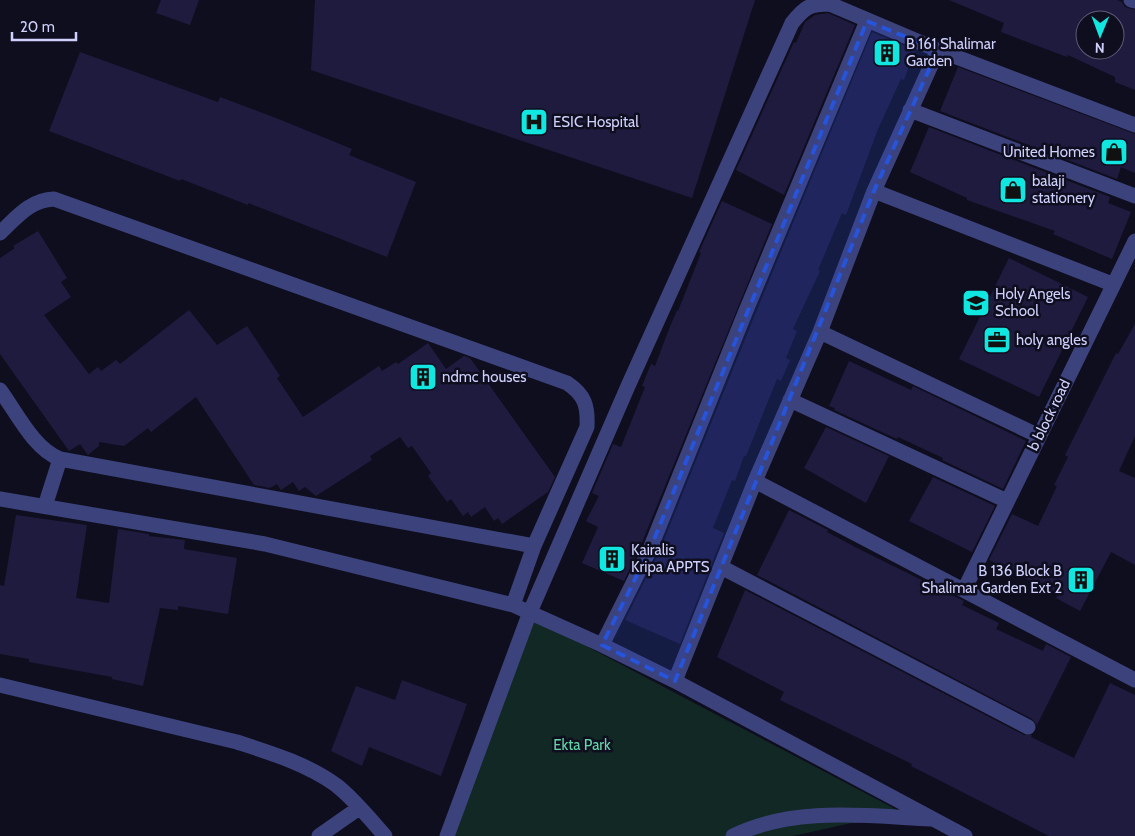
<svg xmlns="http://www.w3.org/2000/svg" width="1135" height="836" font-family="Cabin,sans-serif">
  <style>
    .green { fill: #112824 }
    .building { fill: #1e1b3e; fill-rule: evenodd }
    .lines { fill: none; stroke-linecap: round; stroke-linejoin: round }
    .minor { stroke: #3c427b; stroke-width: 15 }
    .marked { fill: #2654da; fill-opacity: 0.2; stroke: #2654da; stroke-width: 4; stroke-dasharray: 10 6; stroke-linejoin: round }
    .labels { text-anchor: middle; stroke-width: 5; stroke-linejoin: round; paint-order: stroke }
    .poi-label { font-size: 15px; fill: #cfd0fc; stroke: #0f0e1f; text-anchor: start }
    .street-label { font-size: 15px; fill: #cfd0fc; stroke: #0f0e1f }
    .park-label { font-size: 15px; fill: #61d6a9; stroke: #0f0e1f }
  </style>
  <rect width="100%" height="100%" fill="#0f0e1f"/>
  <path class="green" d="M 533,618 L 901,812 L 793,836 L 454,836 Z"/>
  <path class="building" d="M 161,0 L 199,0 L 190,25 L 156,13 Z
    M 315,0 L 755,0 L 692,198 L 311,70 Z
    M 949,0 L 1117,0 L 1122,2 L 1125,7 L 1135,10 L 1135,90 L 1115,82 L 1115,77 L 1068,55 L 1067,57 L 1001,32 L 1004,23 ZM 1085,20 L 1115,20 L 1115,50 L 1085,50 Z
    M 828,13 L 855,25 L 784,195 L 736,170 L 794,42 L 796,43 L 805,22 L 815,15 Z
    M 872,32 L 915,50 L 904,80 L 901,79 L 878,129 L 846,215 L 842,213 L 818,270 L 820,271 L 793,329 L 797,331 L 786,358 L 790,360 L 781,381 L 777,379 L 746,456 L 744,456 L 735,481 L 732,480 L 713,528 L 724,533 L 680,644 L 625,620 L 659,552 L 754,317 Z
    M 80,52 L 218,102 L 220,97 L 281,120 L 352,149 L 349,155 L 416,182 L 387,257 L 248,203 L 248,205 L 181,179 L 180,181 L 49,131 Z
    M 958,67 L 1135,134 L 1135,173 L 1121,167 L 1117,179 L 940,111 Z
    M 929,127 L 1110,197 L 1108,203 L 1131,212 L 1112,259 L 1053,234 L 1055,231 L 967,200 L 967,198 L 910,172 Z
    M 722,201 L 772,224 L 641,545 L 624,581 L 582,563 L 598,527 L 586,521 L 599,496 L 592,493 L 613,444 L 621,447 L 645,387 L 642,386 L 651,364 L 655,366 L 667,334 L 677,310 L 678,311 L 701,253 L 699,252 Z
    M 38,231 L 67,278 L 61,282 L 71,297 L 44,315 L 89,374 L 98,367 L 101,371 L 116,360 L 120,364 L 189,310 L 217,345 L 247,326 L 280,376 L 277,378 L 303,417 L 379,366 L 382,371 L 396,362 L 398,364 L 428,343 L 446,369 L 464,356 L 470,358 L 555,477 L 548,492 L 502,524 L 498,518 L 494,521 L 485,507 L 471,517 L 468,512 L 463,516 L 451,499 L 447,502 L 428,476 L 431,473 L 412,446 L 408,448 L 400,437 L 370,456 L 372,460 L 316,496 L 305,487 L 299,491 L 293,482 L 281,490 L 277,484 L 270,488 L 254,485 L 196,397 L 151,432 L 148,428 L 124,446 L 99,442 L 99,446 L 88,455 L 80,444 L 69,451 L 0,354 L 0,258 L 15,248 L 13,246 Z
    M 1009,258 L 1088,297 L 1039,397 L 959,359 Z
    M 1135,324 L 1135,436 L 1119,471 L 1135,478 L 1135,565 L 1111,552 L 1080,611 L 1056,598 L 1058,595 L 989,560 L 1012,514 L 1038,526 L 1057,486 L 1054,485 L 1068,457 L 1065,455 L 1116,353 L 1118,354 Z
    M 849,361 L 911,390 L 913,386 L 1026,441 L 1003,489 L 942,460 L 943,458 L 898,437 L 897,439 L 834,410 L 835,408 L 829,406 Z
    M 826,427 L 889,456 L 866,503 L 804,468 Z
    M 933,477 L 995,506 L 972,552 L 909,521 Z
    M 789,510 L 828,530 L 827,532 L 859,549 L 964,601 L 962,605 L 999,623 L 996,629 L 1043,651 L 1046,644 L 1071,657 L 1037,725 L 1032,719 L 757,575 Z
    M 16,515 L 87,525 L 76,598 L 109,603 L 118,529 L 149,534 L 149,536 L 185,540 L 184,549 L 237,558 L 228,614 L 178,606 L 178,610 L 160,608 L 143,686 L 112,679 L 112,677 L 29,662 L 29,659 L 0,654 L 0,585 L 4,586 Z
    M 745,590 L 1024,735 L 1032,735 L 1031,737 L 1074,758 L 1110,683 L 1135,695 L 1135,836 L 1049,836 L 911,766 L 912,764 L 780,700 L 784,692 L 717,657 Z
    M 402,680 L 467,704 L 441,776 L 369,747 L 362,766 L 331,751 L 356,686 L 395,700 Z"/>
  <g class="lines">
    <path class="minor" d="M 1131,0 L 1135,1
      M 910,110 L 1135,196
      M 874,191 L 1112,284
      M 0,233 C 17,217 30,200 54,199 L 567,383 C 585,395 588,406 587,427 L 534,546 L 513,605
      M 820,332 L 1039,436
      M 0,390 C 17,413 33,448 60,459 L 534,546
      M 790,400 L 1007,501
      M 755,481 L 1135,680
      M 0,499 L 265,544 L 513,605 L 602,645 L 675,681 L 965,836
      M 45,506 L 60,459
      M 721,567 L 1028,727
      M 964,590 L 1135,241
      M 602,645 L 650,549 L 745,313 L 867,21
      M 675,681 L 755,481 L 820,332 L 874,191 L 938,50
      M 0,685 L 237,742 C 271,753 307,764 336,785 C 354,799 370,819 385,836
      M 319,836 L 359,808
      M 447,836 L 530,612 L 628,386 L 792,23 C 805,7 809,4 830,4 L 938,50 L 1135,125
      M 733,836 C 793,806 867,816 931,819"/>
  </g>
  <path class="marked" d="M 867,21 L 938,50 L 874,191 L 675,681 L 602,645 L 650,549 Z"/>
  <defs>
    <symbol id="building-square" viewBox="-11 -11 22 22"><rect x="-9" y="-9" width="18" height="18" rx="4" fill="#10e7e0" stroke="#0f0e1f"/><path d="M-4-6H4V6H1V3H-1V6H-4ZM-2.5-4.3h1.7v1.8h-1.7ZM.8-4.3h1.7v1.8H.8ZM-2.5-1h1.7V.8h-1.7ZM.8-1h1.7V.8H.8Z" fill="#111"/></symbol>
    <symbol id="hospital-square" viewBox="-11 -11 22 22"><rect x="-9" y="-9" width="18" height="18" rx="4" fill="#10e7e0" stroke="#0f0e1f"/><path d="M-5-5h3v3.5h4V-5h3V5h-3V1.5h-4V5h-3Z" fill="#111"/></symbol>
    <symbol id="shop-square" viewBox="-11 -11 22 22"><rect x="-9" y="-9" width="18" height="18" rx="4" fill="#10e7e0" stroke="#0f0e1f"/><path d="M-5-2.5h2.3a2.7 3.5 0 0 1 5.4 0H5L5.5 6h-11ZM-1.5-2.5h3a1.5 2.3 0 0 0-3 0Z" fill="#111"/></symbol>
    <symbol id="school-square" viewBox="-11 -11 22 22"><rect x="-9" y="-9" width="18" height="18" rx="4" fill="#10e7e0" stroke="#0f0e1f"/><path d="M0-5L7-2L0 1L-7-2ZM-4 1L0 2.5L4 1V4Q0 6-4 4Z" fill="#111"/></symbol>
    <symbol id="office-square" viewBox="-11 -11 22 22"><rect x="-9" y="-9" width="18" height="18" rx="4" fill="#10e7e0" stroke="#0f0e1f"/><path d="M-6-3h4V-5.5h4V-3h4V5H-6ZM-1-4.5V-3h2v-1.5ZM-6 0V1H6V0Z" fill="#111"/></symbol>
  </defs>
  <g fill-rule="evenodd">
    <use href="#building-square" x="871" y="37" width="32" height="32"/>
    <use href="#hospital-square" x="518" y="106" width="32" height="32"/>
    <use href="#shop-square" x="1098" y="136" width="32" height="32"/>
    <use href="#shop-square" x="997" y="174" width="32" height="32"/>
    <use href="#school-square" x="960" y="287" width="32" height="32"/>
    <use href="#office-square" x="981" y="324" width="32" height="32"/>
    <use href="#building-square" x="407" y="361" width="32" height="32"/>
    <use href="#building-square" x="596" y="543" width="32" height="32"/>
    <use href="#building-square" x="1065" y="564" width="32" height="32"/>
  </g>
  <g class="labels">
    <g class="poi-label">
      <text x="906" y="49">B 161 Shalimar<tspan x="906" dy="17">Garden</tspan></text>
      <text x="553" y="127">ESIC Hospital</text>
      <text x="1095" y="157" text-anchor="end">United Homes</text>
      <text x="1032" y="186">balaji<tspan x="1032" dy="17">stationery</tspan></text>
      <text x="995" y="299">Holy Angels<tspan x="995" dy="17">School</tspan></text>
      <text x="1016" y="345">holy angles</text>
      <text x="442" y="382">ndmc houses</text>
      <text x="631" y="555">Kairalis<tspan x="631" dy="17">Kripa APPTS</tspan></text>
      <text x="1062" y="576" text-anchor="end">B 136 Block B<tspan x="1062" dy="17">Shalimar Garden Ext 2</tspan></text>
    </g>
    <g class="street-label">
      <text transform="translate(1049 415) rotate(-64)" y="5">b block road</text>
    </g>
    <g class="park-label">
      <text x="582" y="750">Ekta Park</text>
    </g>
  </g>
  <g transform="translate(1100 35) rotate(181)"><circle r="24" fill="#0f0e1f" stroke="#5c5c77"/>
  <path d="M0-4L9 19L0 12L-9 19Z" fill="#10e7e0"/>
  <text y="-8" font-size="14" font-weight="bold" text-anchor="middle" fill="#cfd0fc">N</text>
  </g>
  <path d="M12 32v8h64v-8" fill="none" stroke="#cfd0fc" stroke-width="2.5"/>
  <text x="20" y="32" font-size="15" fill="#cfd0fc" stroke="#0f0e1f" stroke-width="4" paint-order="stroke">20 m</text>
</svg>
